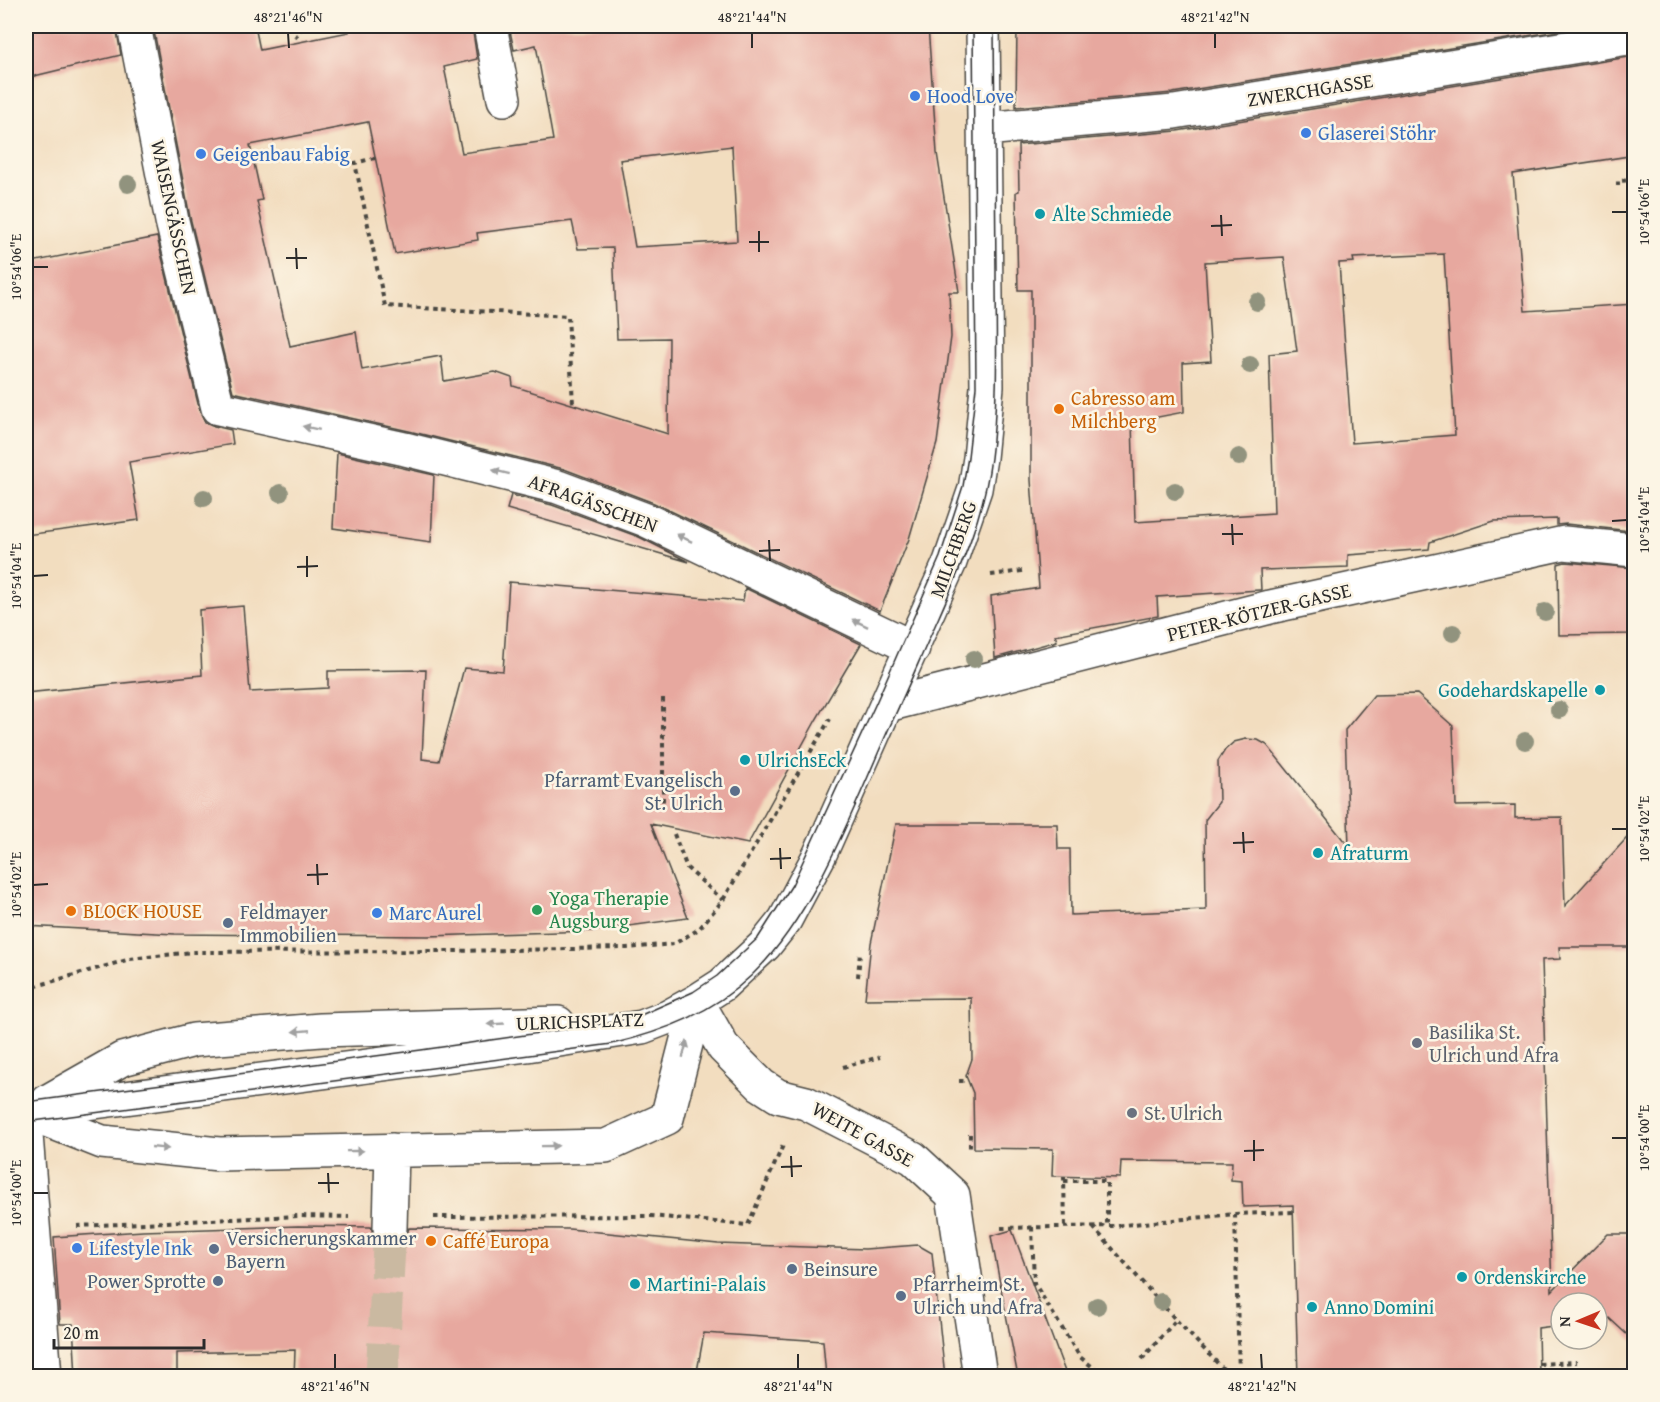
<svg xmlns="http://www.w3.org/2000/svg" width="1660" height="1402" font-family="'Gentium Book Plus',serif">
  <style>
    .building { fill: #e7a89f; fill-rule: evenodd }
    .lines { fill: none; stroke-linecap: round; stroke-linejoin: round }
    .minor-tunnel { stroke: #cab9a1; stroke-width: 33; stroke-dasharray: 33 16; stroke-linecap: butt }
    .minor-casing { stroke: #494641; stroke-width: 36 }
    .path { stroke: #494641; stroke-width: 4; stroke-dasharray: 4.5 4.5; stroke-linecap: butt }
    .minor { stroke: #fff; stroke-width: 33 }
    .tram { stroke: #2b2b2b; stroke-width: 1.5 }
    .tree { fill: #91937e }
    .oneway { fill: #a0a0a0 }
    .ticks { fill: none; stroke: #2b2b2b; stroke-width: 2 }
    .shop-dot { fill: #3f7fe0; stroke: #fcf5e5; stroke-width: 2 }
    .culture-dot { fill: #0f9aa8; stroke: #fcf5e5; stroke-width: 2 }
    .food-dot { fill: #e8710a; stroke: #fcf5e5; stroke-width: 2 }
    .service-dot { fill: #5c6f8a; stroke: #fcf5e5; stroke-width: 2 }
    .leisure-dot { fill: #2e9e5b; stroke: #fcf5e5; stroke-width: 2 }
    .worship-dot { fill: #6b7280; stroke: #fcf5e5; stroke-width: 2 }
    .labels { text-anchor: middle; stroke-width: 5; stroke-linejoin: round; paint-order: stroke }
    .street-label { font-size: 20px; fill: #2b2b2b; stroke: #fcf5e5 }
    .shop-label { font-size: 20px; fill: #366cbe; stroke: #fcf5e5; text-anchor: start }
    .culture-label { font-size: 20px; fill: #0d838f; stroke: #fcf5e5; text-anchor: start }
    .food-label { font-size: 20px; fill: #c56008; stroke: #fcf5e5; text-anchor: start }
    .service-label { font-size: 20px; fill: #4e5e75; stroke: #fcf5e5; text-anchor: start }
    .leisure-label { font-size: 20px; fill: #27864d; stroke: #fcf5e5; text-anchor: start }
    .worship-label { font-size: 20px; fill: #5b616d; stroke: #fcf5e5; text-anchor: start }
    .neatline { fill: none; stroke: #2b2b2b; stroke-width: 2 }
    .ticks-label { font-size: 15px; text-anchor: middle; fill: #2b2b2b }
  </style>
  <rect width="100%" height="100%" fill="#fcf5e5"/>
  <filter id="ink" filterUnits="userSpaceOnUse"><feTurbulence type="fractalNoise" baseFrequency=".0167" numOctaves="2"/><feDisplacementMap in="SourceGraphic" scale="12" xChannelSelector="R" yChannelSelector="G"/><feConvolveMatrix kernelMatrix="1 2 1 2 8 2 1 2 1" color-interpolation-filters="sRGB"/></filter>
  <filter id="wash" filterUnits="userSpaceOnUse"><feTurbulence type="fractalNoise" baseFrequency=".008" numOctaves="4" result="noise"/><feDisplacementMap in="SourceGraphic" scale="24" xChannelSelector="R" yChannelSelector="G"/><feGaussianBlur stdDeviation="1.35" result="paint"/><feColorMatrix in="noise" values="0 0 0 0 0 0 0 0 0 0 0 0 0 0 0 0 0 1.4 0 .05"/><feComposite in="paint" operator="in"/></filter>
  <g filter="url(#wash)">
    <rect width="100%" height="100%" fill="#f2ddbf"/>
    <g id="blocks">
      <path class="building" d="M 26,26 L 116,26 L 121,55 L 26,78 Z
        M 153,26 L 255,26 L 260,50 L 349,32 L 348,26 L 472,26 L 477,59 L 444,67 L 462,153 L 553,140 L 536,45 L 514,50 L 509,26 L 928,26 L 937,153 L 959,292 L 949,292 L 951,337 L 937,443 L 909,539 L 880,611 L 654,503 L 564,469 L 409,431 L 233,392 L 190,217 ZM 368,122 L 395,254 L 478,240 L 477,233 L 572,221 L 578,249 L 613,248 L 617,339 L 669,338 L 668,434 L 513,386 L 512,378 L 495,372 L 444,381 L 441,356 L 362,370 L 356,332 L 290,346 L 257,201 L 262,200 L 250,145 ZM 732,146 L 737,241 L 635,247 L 620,160 Z
        M 1017,26 L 1588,26 L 1172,93 L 1016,107 Z
        M 1635,56 L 1635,155 L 1513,174 L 1525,311 L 1635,304 L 1635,459 L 1628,459 L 1631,531 L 1566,524 L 1557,525 L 1557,519 L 1494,521 L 1430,542 L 1429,549 L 1348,555 L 1348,567 L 1260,570 L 1261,590 L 1259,590 L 1157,597 L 1158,616 L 1055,635 L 1057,641 L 995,658 L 991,596 L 1039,588 L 1031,480 L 1031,290 L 1018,290 L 1016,192 L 1019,191 L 1018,145 L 1177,131 ZM 1444,254 L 1455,435 L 1352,443 L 1339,263 L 1354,262 L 1353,258 ZM 1284,257 L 1297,351 L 1269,354 L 1274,513 L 1135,522 L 1132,422 L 1184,412 L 1183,363 L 1211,361 L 1205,262 Z
        M 157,237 L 200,412 L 205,422 L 214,426 L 231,430 L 233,444 L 129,462 L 139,520 L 26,535 L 26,263 Z
        M 337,453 L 434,475 L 431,542 L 333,528 Z
        M 511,495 L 552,505 L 639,537 L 689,562 L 507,509 Z
        M 1565,562 L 1635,568 L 1635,634 L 1559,635 L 1558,564 Z
        M 509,582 L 743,601 L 745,588 L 861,644 L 816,720 L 748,844 L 651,824 L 688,918 L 592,931 L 428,936 L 175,934 L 26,926 L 26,693 L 202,675 L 199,610 L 243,606 L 250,692 L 328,688 L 328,671 L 426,670 L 422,759 L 439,761 L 464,668 L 503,671 Z
        M 1417,694 L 1453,726 L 1456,806 L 1515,805 L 1515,818 L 1562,817 L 1565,906 L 1635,829 L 1635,947 L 1559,947 L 1560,959 L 1542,960 L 1552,1291 L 1608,1234 L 1635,1234 L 1635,1342 L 1609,1318 L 1597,1320 L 1597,1303 L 1561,1303 L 1561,1325 L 1538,1328 L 1539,1377 L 1298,1377 L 1293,1205 L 1243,1207 L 1242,1181 L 1231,1180 L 1232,1162 L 1121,1161 L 1120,1178 L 1052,1176 L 1053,1149 L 974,1148 L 973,1093 L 966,1076 L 972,1059 L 971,998 L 865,999 L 871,943 L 896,824 L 1057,824 L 1058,849 L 1070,849 L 1071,915 L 1206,910 L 1205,820 L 1219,802 L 1218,761 L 1225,750 L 1234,742 L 1246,739 L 1258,740 L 1267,745 L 1349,847 L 1345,730 L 1374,695 Z
        M 298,1226 L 371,1227 L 374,1237 L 381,1244 L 389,1247 L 399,1244 L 406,1237 L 409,1228 L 569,1229 L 718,1244 L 865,1249 L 918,1245 L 932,1253 L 945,1377 L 826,1377 L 823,1341 L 704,1333 L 696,1377 L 294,1377 L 295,1350 L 177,1353 L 177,1377 L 76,1377 L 73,1324 L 60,1324 L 54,1237 L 143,1231 Z
        M 1012,1230 L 1067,1377 L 1018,1377 L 991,1236 Z"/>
    </g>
  </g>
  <g filter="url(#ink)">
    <use href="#blocks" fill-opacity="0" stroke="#494641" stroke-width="1.5"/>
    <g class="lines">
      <path class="minor-tunnel" d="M 382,1376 L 390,1228"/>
      <defs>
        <path id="minor" d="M 134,26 L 172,221 L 218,408 L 405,449 L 558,487 L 646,520 L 913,648
          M 490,26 L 504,99
          M 984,129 L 1174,112 L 1634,37
          M 887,705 L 1270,607 L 1564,543 L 1634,550
          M 697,1001 L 723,1047 L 761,1085 L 778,1096 L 806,1103 L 913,1158 L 953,1195 L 980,1376
          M 48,1101 L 122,1059 L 194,1040 L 321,1030 L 558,1023
          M 26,1111 L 527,1045 L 642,1027 L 668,1017 L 697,1001 L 722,985 L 765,945 L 785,920 L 819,856 L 950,562 L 975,489 L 980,458 L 987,387 L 983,26
          M 26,1112 L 102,1142 L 219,1154 L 606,1146 L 667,1118 L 697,1001
          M 26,1135 L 45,1376
          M 390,1228 L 392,1150"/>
      </defs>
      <use href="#minor" class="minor-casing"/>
      <path class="path" d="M 295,38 L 303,26
        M 375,158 L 355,163 L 385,306 L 568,316 L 573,404
        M 1618,186 L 1618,181 L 1634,180
        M 991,575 L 1022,571
        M 663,698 L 663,808
        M 674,834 L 687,868 L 723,900
        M 858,977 L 860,952
        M 26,989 L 130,959 L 192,952 L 452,951 L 627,948 L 674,944 L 699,929 L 723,900 L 830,719
        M 843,1067 L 880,1057
        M 959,1081 L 965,1081
        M 970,1134 L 970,1150
        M 1064,1176 L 1065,1227
        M 1064,1181 L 1107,1181 L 1107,1226
        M 1235,1214 L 1239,1376
        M 434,1217 L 651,1216 L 748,1225 L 784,1143
        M 77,1226 L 298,1216 L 349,1217
        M 1032,1227 L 1034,1283 L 1080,1357 L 1104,1376
        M 1093,1227 L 1176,1320 L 1230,1376
        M 1001,1228 L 1113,1226 L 1235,1214 L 1293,1212
        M 1142,1359 L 1176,1320
        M 1539,1364 L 1577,1362"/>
      <use href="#minor" class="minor"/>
      <path class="tram" d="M 26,1102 L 421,1050 L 608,1023 L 641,1015 L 693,992 L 717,976 L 758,938 L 792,885 L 876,703 L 940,557 L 963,486 L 968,457 L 976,387 L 973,26
        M 26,1122 L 612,1044 C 665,1031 712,1013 752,975 C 816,913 854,806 890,726 C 907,690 922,654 938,619 C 961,567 984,515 991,458 C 999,396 996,334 996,271 C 995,189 994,107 994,26"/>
    </g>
    <g class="tree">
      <circle cx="128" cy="184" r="9"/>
      <circle cx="1257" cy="302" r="9"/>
      <circle cx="1250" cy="365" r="9"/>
      <circle cx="1239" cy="457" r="9"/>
      <circle cx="1175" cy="491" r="9"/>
      <circle cx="280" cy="493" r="9"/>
      <circle cx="204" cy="498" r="9"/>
      <circle cx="1545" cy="612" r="9"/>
      <circle cx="1453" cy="633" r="9"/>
      <circle cx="974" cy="659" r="9"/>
      <circle cx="1559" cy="710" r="9"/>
      <circle cx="1525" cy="741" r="9"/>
      <circle cx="1161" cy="1302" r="9"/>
      <circle cx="1097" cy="1306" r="9"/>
    </g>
    <defs><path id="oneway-solid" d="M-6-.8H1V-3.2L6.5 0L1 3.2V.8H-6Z" transform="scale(1.5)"/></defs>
    <g class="oneway">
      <use href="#oneway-solid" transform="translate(311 428) rotate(-168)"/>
      <use href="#oneway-solid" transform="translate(501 472) rotate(-166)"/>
      <use href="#oneway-solid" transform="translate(684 538) rotate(-154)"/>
      <use href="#oneway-solid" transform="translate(860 623) rotate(-154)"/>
      <use href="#oneway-solid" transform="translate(496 1024) rotate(177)"/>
      <use href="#oneway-solid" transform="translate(301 1031) rotate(175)"/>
      <use href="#oneway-solid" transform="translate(685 1049) rotate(-75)"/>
      <use href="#oneway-solid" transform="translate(550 1146) rotate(-1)"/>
      <use href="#oneway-solid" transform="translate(160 1148) rotate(6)"/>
      <use href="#oneway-solid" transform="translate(355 1151) rotate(-1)"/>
    </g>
  </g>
  <path class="ticks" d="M 288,33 L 289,48M 752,33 L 752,48M 1215,33 L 1215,48M 1612,212 L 1627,212M 1221,215 L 1222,236M 1211,226 L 1232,225M 759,231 L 759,252M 749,242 L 769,242M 296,248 L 297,269M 286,258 L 307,258M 33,267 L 48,267M 1612,521 L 1627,520M 1232,524 L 1233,545M 1222,534 L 1243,534M 769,540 L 770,561M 759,551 L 780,550M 307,556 L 307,577M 297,567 L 318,566M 33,576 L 48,575M 1612,829 L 1627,829M 1243,832 L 1244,853M 1233,843 L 1254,842M 780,848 L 781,869M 770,859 L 791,858M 317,864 L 318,885M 307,875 L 328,874M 33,885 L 48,884M 1612,1138 L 1627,1138M 1254,1140 L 1254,1161M 1244,1151 L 1264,1150M 791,1156 L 792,1177M 781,1167 L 802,1166M 328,1173 L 329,1193M 318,1183 L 339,1183M 33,1193 L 48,1193M 335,1354 L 335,1369M 798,1354 L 798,1369M 1261,1354 L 1262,1369"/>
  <g class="shop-dot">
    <circle cx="915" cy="96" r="6"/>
    <circle cx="1306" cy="133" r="6"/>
    <circle cx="201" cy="154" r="6"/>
    <circle cx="377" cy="913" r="6"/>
    <circle cx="77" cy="1248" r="6"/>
  </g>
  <g class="culture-dot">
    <circle cx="1040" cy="214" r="6"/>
    <circle cx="1600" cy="690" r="6"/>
    <circle cx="745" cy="760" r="6"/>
    <circle cx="1318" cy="853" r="6"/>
    <circle cx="1462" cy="1277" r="6"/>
    <circle cx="635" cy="1284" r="6"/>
    <circle cx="1312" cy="1307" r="6"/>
  </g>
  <g class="food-dot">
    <circle cx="1059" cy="409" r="6"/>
    <circle cx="71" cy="911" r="6"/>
    <circle cx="431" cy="1241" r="6"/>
  </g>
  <g class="service-dot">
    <circle cx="735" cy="791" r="6"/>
    <circle cx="228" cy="923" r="6"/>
    <circle cx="214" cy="1249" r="6"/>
    <circle cx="792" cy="1269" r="6"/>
    <circle cx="218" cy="1281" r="6"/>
    <circle cx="901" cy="1296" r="6"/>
  </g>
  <circle class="leisure-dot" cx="537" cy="910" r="6"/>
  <g class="worship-dot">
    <circle cx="1417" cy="1043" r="6"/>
    <circle cx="1132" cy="1113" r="6"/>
  </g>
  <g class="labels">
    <g class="street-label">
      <text transform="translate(1310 90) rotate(-9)" y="7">ZWERCHGASSE</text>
      <text transform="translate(174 217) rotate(78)" y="7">WAISENGÄSSCHEN</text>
      <text transform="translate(593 503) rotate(20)" y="7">AFRAGÄSSCHEN</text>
      <text transform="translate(953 549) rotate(-70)" y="7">MILCHBERG</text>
      <text transform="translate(1259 612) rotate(-14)" y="7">PETER-KÖTZER-GASSE</text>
      <text transform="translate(580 1021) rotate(-2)" y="7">ULRICHSPLATZ</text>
      <text transform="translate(863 1134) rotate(29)" y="7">WEITE GASSE</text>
    </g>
    <g class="shop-label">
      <text x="927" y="103">Hood Love</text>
      <text x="1318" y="140">Glaserei Stöhr</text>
      <text x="213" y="161">Geigenbau Fabig</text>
      <text x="389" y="920">Marc Aurel</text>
      <text x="89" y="1255">Lifestyle Ink</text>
    </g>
    <g class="culture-label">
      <text x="1052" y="221">Alte Schmiede</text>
      <text x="1588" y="697" text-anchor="end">Godehardskapelle</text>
      <text x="757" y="767">UlrichsEck</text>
      <text x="1330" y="860">Afraturm</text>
      <text x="1474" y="1284">Ordenskirche</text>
      <text x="647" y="1291">Martini-Palais</text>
      <text x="1324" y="1314">Anno Domini</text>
    </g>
    <g class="food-label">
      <text x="1071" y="405">Cabresso am<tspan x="1071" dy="23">Milchberg</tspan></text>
      <text x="83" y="918">BLOCK HOUSE</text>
      <text x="443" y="1248">Caffé Europa</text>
    </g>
    <g class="service-label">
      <text x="723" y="787" text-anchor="end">Pfarramt Evangelisch<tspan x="723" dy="23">St. Ulrich</tspan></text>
      <text x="240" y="919">Feldmayer<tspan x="240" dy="23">Immobilien</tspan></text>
      <text x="226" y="1245">Versicherungskammer<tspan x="226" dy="23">Bayern</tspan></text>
      <text x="804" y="1276">Beinsure</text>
      <text x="206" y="1288" text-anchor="end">Power Sprotte</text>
      <text x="913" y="1291">Pfarrheim St.<tspan x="913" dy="23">Ulrich und Afra</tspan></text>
    </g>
    <g class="leisure-label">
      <text x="549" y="905">Yoga Therapie<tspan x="549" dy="23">Augsburg</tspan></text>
    </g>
    <g class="worship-label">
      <text x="1429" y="1039">Basilika St.<tspan x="1429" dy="23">Ulrich und Afra</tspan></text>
      <text x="1144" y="1120">St. Ulrich</text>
    </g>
  </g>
  <rect width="1660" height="1402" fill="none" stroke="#fcf5e5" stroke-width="66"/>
  <g transform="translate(1579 1321) rotate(268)"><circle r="28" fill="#fcf5e5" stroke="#a8a49b" stroke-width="1.5"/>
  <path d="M0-4.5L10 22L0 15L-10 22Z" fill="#c8321e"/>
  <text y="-9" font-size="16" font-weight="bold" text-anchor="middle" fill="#2b2b2b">N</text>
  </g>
  <path d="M54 1339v9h150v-9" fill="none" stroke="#2b2b2b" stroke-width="3"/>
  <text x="63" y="1339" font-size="18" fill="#2b2b2b" stroke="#fcf5e5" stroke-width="4.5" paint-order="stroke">20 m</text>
  <rect x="33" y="33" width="1594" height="1336" class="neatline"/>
  <g class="ticks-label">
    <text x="288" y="22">48°21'46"N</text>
    <text x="752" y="22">48°21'44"N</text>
    <text x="1215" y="22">48°21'42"N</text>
    <text transform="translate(1644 212) rotate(-90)" y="5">10°54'06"E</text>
    <text transform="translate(16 267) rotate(-90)" y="5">10°54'06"E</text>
    <text transform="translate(1644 520) rotate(-90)" y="5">10°54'04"E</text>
    <text transform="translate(16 576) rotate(-90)" y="5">10°54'04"E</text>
    <text transform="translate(1644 829) rotate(-90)" y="5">10°54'02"E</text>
    <text transform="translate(16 885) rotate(-90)" y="5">10°54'02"E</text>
    <text transform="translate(1644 1138) rotate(-90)" y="5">10°54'00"E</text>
    <text transform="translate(16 1193) rotate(-90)" y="5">10°54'00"E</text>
    <text x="335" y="1391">48°21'46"N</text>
    <text x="798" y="1391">48°21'44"N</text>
    <text x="1262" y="1391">48°21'42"N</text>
  </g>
</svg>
